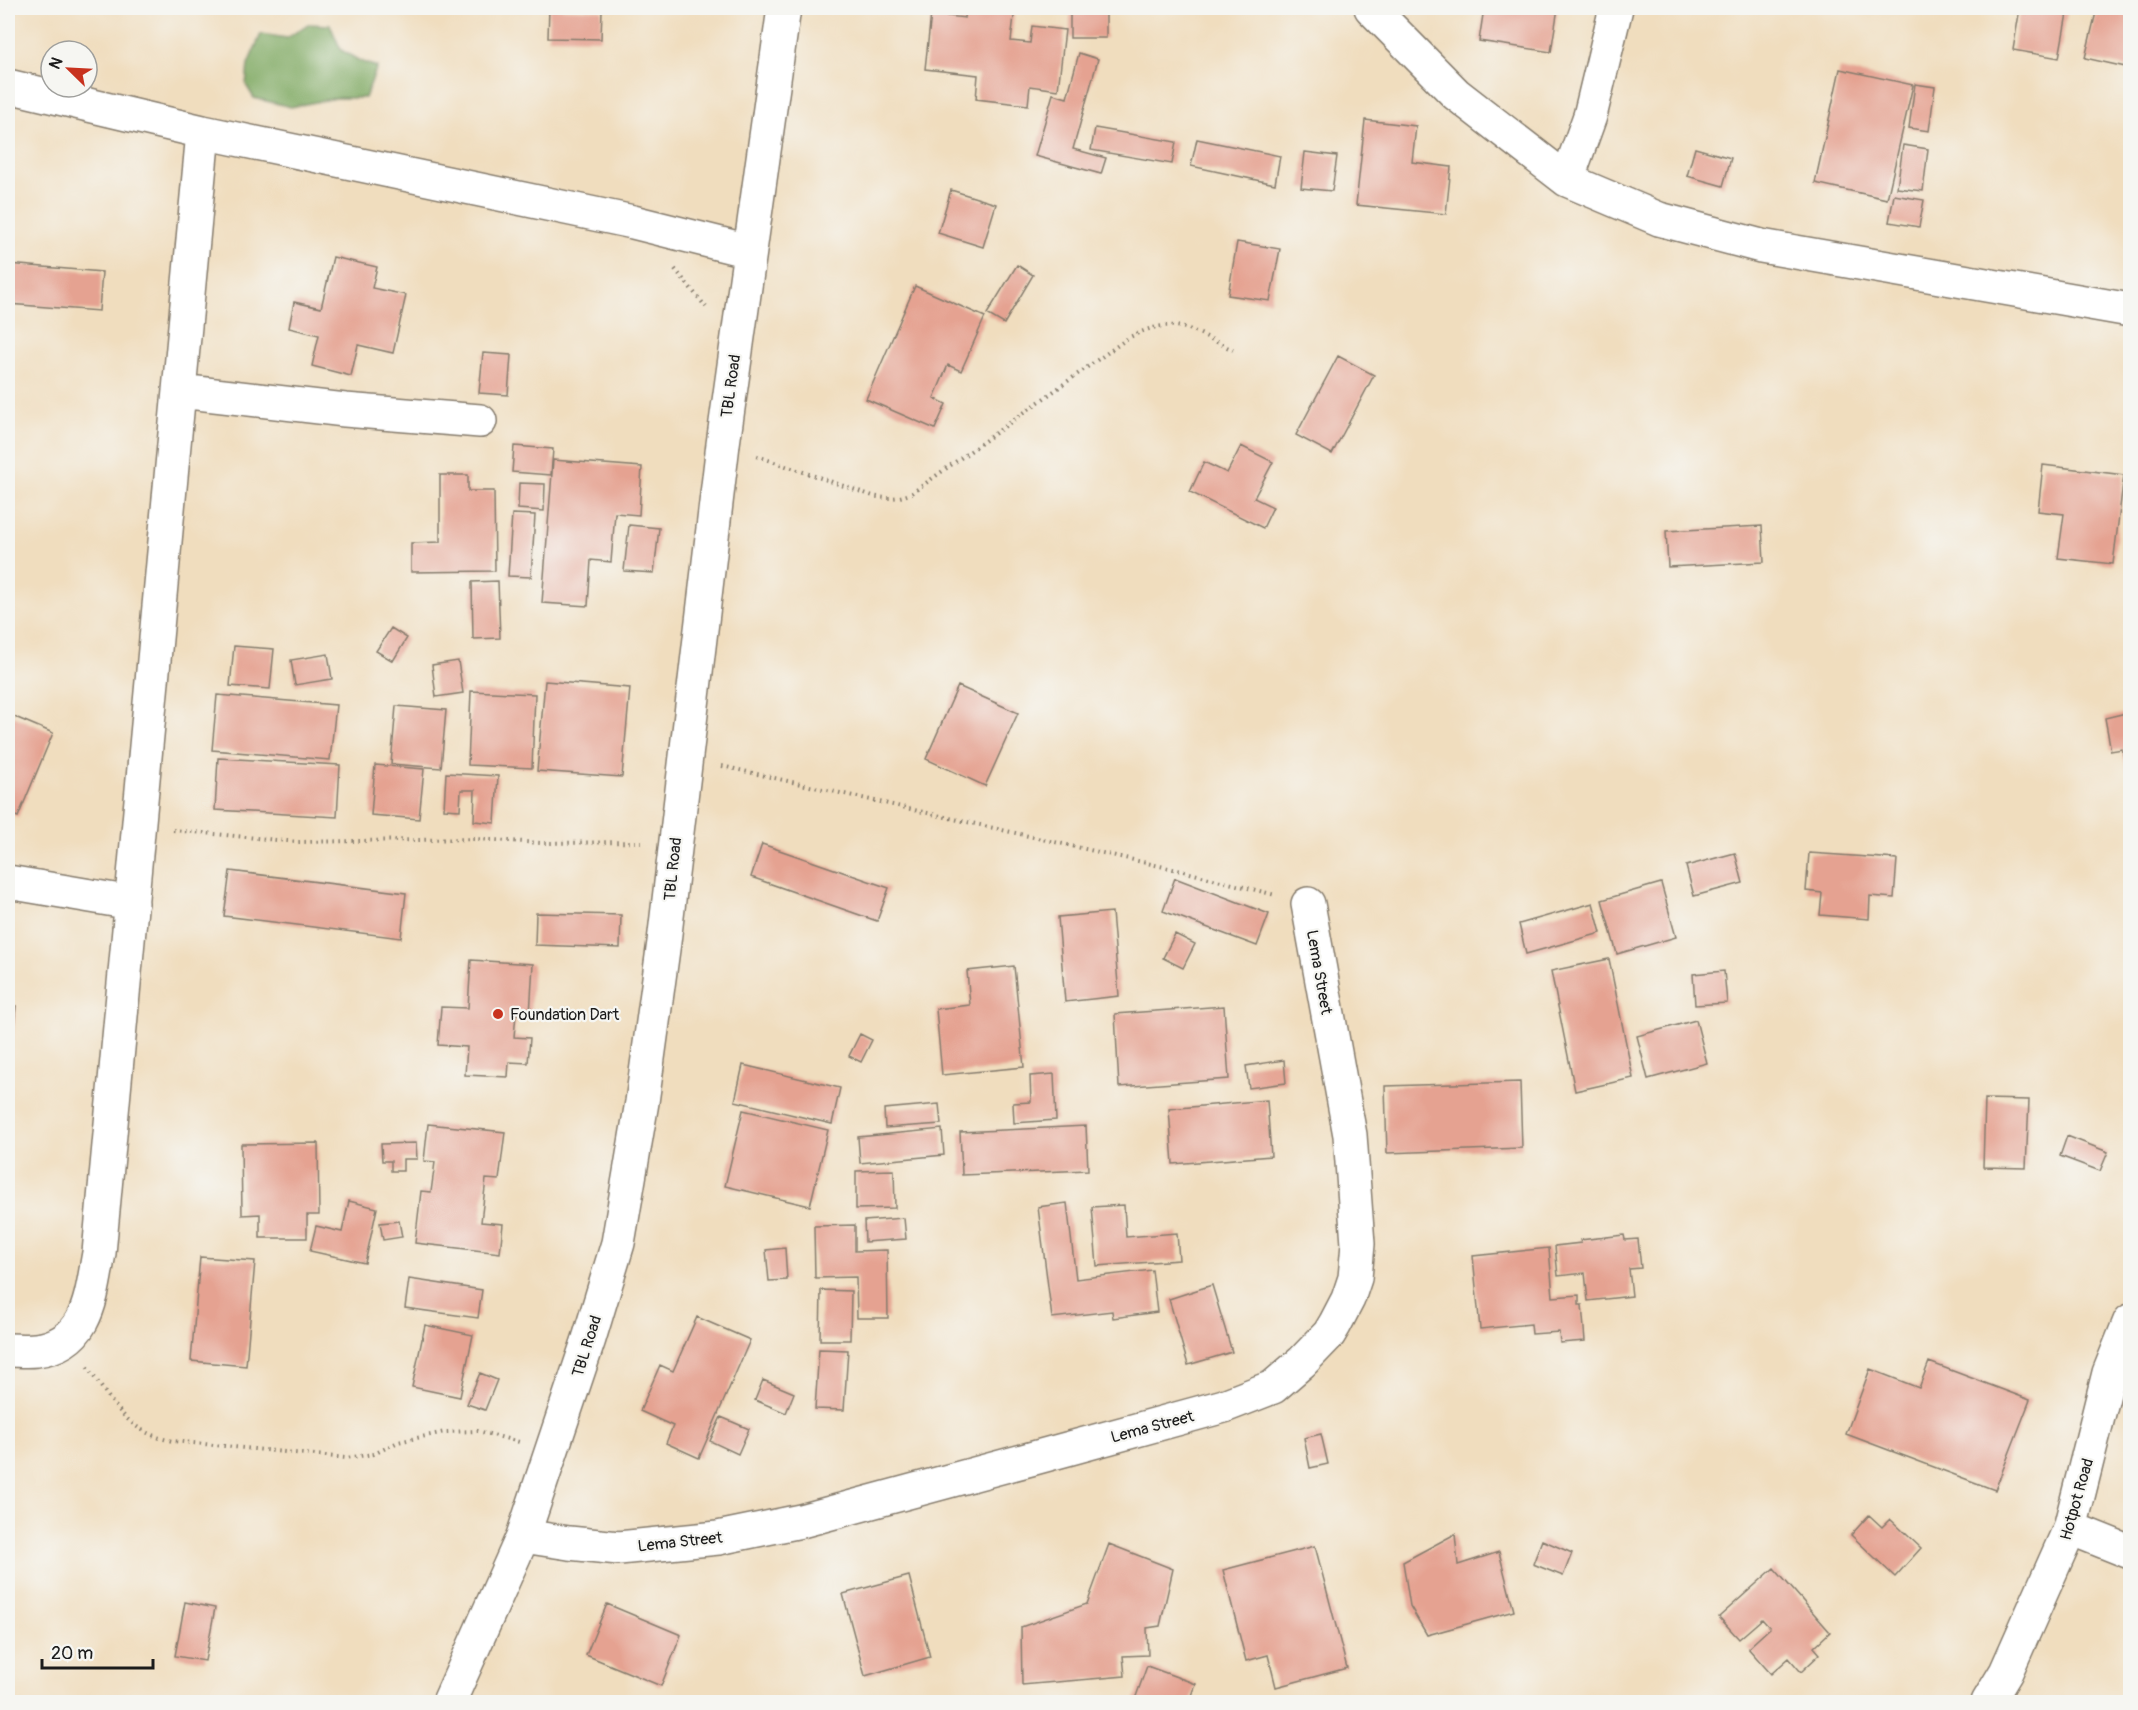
<svg xmlns="http://www.w3.org/2000/svg" width="2138" height="1710" font-family="Pangolin,sans-serif">
  <style>
    .forest { fill: #7ea860; stroke: #4d623e; stroke-width: 1.5 }
    .building { fill: #e5a291 }
    .lines { fill: none; stroke-linecap: round; stroke-linejoin: round }
    .minor-casing { stroke: #867c6d; stroke-width: 36 }
    .path { stroke: #867c6d; stroke-width: 4; stroke-dasharray: 1.5 4.5; stroke-linecap: butt }
    .minor { stroke: #fff; stroke-width: 33 }
    .poi-dot { fill: #c8321e; stroke: #f6f6f2; stroke-width: 2 }
    .labels { text-anchor: middle; stroke-width: 4.5; stroke-linejoin: round; paint-order: stroke }
    .street-label { font-size: 16px; fill: #1c1c1c; stroke: #f6f6f2 }
    .poi-label { font-size: 16px; fill: #1c1c1c; stroke: #f6f6f2; text-anchor: start }
  </style>
  <rect width="100%" height="100%" fill="#f6f6f2"/>
  <filter id="ink" filterUnits="userSpaceOnUse"><feTurbulence type="fractalNoise" baseFrequency=".0167" numOctaves="2"/><feDisplacementMap in="SourceGraphic" scale="12" xChannelSelector="R" yChannelSelector="G"/><feConvolveMatrix kernelMatrix="1 2 1 2 8 2 1 2 1" color-interpolation-filters="sRGB"/></filter>
  <filter id="wash" filterUnits="userSpaceOnUse"><feTurbulence type="fractalNoise" baseFrequency=".008" numOctaves="4" result="noise"/><feDisplacementMap in="SourceGraphic" scale="24" xChannelSelector="R" yChannelSelector="G"/><feGaussianBlur stdDeviation="1.35" result="paint"/><feColorMatrix in="noise" values="0 0 0 0 0 0 0 0 0 0 0 0 0 0 0 0 0 1.4 0 .05"/><feComposite in="paint" operator="in"/></filter>
  <g filter="url(#wash)">
    <rect width="100%" height="100%" fill="#f0ddbe"/>
    <path class="forest" d="M 308,24 L 330,25 L 341,50 L 360,61 L 377,67 L 365,98 L 336,98 L 291,107 L 254,98 L 246,85 L 248,64 L 261,34 L 287,38 Z"/>
    <g id="blocks">
      <path class="building" d="M 549,8 L 602,10 L 601,39 L 548,38 Z
        M 966,8 L 1015,8 L 1011,41 L 1030,43 L 1032,26 L 1065,30 L 1058,90 L 1030,86 L 1028,105 L 976,99 L 978,75 L 925,69 L 931,14 L 965,18 Z
        M 1070,8 L 1106,8 L 1106,38 L 1070,38 Z
        M 1484,8 L 1558,8 L 1551,52 L 1479,41 Z
        M 2020,8 L 2068,8 L 2059,58 L 2013,50 Z
        M 2097,8 L 2130,8 L 2130,68 L 2085,58 Z
        M 1079,53 L 1098,59 L 1073,149 L 1106,158 L 1101,174 L 1035,156 L 1053,94 L 1067,98 Z
        M 1840,69 L 1913,85 L 1887,199 L 1815,183 Z
        M 1915,84 L 1935,87 L 1929,131 L 1909,128 Z
        M 1365,120 L 1416,126 L 1412,162 L 1451,167 L 1446,214 L 1356,205 Z
        M 1095,128 L 1176,142 L 1172,164 L 1091,150 Z
        M 1197,139 L 1280,156 L 1275,184 L 1191,166 Z
        M 1903,145 L 1928,149 L 1923,191 L 1897,188 Z
        M 1695,148 L 1731,158 L 1723,186 L 1687,176 Z
        M 1305,152 L 1337,156 L 1332,191 L 1301,188 Z
        M 951,190 L 996,204 L 983,247 L 938,233 Z
        M 1894,195 L 1924,200 L 1919,227 L 1889,222 Z
        M 1237,242 L 1280,249 L 1270,301 L 1228,295 Z
        M 333,257 L 377,267 L 372,288 L 406,295 L 393,353 L 358,345 L 351,376 L 312,366 L 319,335 L 289,328 L 294,302 L 321,308 Z
        M 8,264 L 102,272 L 99,311 L 8,304 Z
        M 1017,265 L 1033,275 L 1004,324 L 987,314 Z
        M 915,286 L 985,317 L 961,371 L 948,365 L 934,398 L 946,404 L 935,429 L 866,399 Z
        M 483,353 L 511,355 L 508,395 L 479,393 Z
        M 1338,356 L 1374,375 L 1332,454 L 1296,435 Z
        M 514,446 L 553,449 L 551,475 L 512,472 Z
        M 1241,446 L 1273,462 L 1254,498 L 1273,507 L 1263,528 L 1190,492 L 1204,462 L 1227,473 Z
        M 553,460 L 642,467 L 639,515 L 615,513 L 611,562 L 591,560 L 588,606 L 542,603 Z
        M 2043,465 L 2124,475 L 2113,564 L 2058,558 L 2064,514 L 2038,511 Z
        M 440,475 L 468,475 L 468,491 L 494,491 L 495,571 L 411,572 L 411,543 L 440,542 Z
        M 519,483 L 545,484 L 544,511 L 518,509 Z
        M 512,514 L 535,515 L 531,577 L 508,576 Z
        M 629,525 L 659,528 L 654,573 L 624,571 Z
        M 1762,526 L 1764,562 L 1668,567 L 1666,531 Z
        M 498,581 L 500,638 L 473,639 L 472,582 Z
        M 391,628 L 407,638 L 393,661 L 376,651 Z
        M 234,646 L 274,649 L 270,689 L 230,686 Z
        M 328,654 L 332,679 L 295,685 L 291,660 Z
        M 458,661 L 463,693 L 436,697 L 432,665 Z
        M 545,681 L 630,688 L 622,777 L 537,771 Z
        M 958,686 L 1018,713 L 985,786 L 926,759 Z
        M 471,691 L 535,694 L 532,768 L 468,765 Z
        M 217,695 L 336,705 L 330,760 L 212,750 Z
        M 396,706 L 446,710 L 441,768 L 391,764 Z
        M 2130,712 L 2130,770 L 2127,771 L 2122,749 L 2111,751 L 2105,718 Z
        M 8,714 L 53,733 L 18,817 L 8,813 Z
        M 218,758 L 340,765 L 337,817 L 215,810 Z
        M 375,765 L 424,769 L 419,819 L 371,815 Z
        M 446,773 L 498,776 L 495,823 L 474,821 L 475,790 L 461,790 L 460,810 L 444,809 Z
        M 762,844 L 889,888 L 877,921 L 751,877 Z
        M 1735,853 L 1743,883 L 1694,896 L 1686,866 Z
        M 1809,853 L 1897,859 L 1894,898 L 1870,896 L 1869,919 L 1820,915 L 1822,893 L 1806,891 Z
        M 230,871 L 406,893 L 401,938 L 224,916 Z
        M 1175,878 L 1269,914 L 1257,946 L 1163,911 Z
        M 1661,883 L 1676,937 L 1617,954 L 1602,900 Z
        M 1593,903 L 1601,933 L 1526,954 L 1519,924 Z
        M 1112,912 L 1119,996 L 1065,1002 L 1058,917 Z
        M 536,913 L 621,915 L 620,948 L 535,945 Z
        M 1175,934 L 1195,944 L 1183,968 L 1163,958 Z
        M 1609,959 L 1633,1078 L 1575,1091 L 1551,971 Z
        M 471,960 L 533,964 L 530,1015 L 516,1014 L 514,1037 L 530,1038 L 528,1063 L 509,1062 L 508,1077 L 465,1075 L 467,1047 L 438,1045 L 441,1007 L 468,1008 Z
        M 1014,966 L 1024,1067 L 942,1075 L 936,1009 L 970,1005 L 967,971 Z
        M 1724,971 L 1727,1003 L 1695,1005 L 1693,974 Z
        M 8,1005 L 16,1006 L 9,1075 L 8,1075 Z
        M 1224,1006 L 1229,1079 L 1119,1087 L 1115,1014 Z
        M 1696,1020 L 1707,1063 L 1648,1079 L 1637,1036 Z
        M 860,1034 L 872,1040 L 861,1062 L 849,1056 Z
        M 1284,1060 L 1286,1083 L 1249,1088 L 1246,1066 Z
        M 743,1065 L 840,1088 L 832,1124 L 735,1101 Z
        M 1054,1074 L 1056,1120 L 1014,1123 L 1013,1103 L 1031,1102 L 1030,1076 Z
        M 1520,1082 L 1522,1148 L 1387,1153 L 1385,1086 Z
        M 1985,1099 L 2029,1100 L 2026,1168 L 1983,1167 Z
        M 1267,1100 L 1271,1156 L 1173,1164 L 1169,1109 Z
        M 939,1104 L 941,1124 L 885,1128 L 884,1109 Z
        M 743,1110 L 828,1130 L 810,1206 L 725,1186 Z
        M 428,1124 L 505,1132 L 499,1180 L 486,1179 L 481,1222 L 503,1224 L 500,1253 L 415,1243 L 421,1191 L 431,1192 L 435,1162 L 424,1161 Z
        M 1086,1126 L 1088,1170 L 962,1175 L 960,1132 Z
        M 942,1129 L 944,1155 L 860,1163 L 858,1137 Z
        M 2067,1136 L 2108,1152 L 2100,1171 L 2060,1156 Z
        M 318,1143 L 319,1215 L 307,1215 L 307,1238 L 260,1238 L 260,1214 L 242,1215 L 241,1144 Z
        M 416,1143 L 417,1159 L 403,1159 L 403,1171 L 391,1171 L 391,1161 L 382,1161 L 381,1144 Z
        M 894,1170 L 895,1208 L 856,1209 L 856,1171 Z
        M 349,1201 L 377,1208 L 365,1263 L 310,1251 L 316,1226 L 342,1232 Z
        M 1067,1203 L 1076,1279 L 1152,1270 L 1157,1312 L 1113,1318 L 1112,1311 L 1052,1318 L 1038,1207 Z
        M 1124,1205 L 1126,1237 L 1177,1233 L 1179,1260 L 1097,1266 L 1092,1207 Z
        M 904,1218 L 906,1239 L 865,1242 L 864,1221 Z
        M 399,1221 L 402,1237 L 383,1240 L 380,1223 Z
        M 855,1225 L 855,1251 L 887,1250 L 888,1318 L 857,1318 L 856,1277 L 815,1278 L 814,1226 Z
        M 1624,1235 L 1625,1240 L 1638,1239 L 1641,1268 L 1629,1269 L 1632,1296 L 1588,1301 L 1585,1273 L 1558,1276 L 1555,1246 L 1581,1243 L 1580,1240 Z
        M 785,1248 L 787,1280 L 769,1281 L 766,1250 Z
        M 1549,1248 L 1553,1297 L 1579,1295 L 1579,1305 L 1582,1305 L 1585,1341 L 1560,1343 L 1559,1332 L 1532,1334 L 1531,1324 L 1480,1329 L 1473,1256 Z
        M 200,1257 L 255,1261 L 246,1366 L 191,1361 Z
        M 409,1279 L 482,1290 L 478,1318 L 405,1308 Z
        M 1212,1285 L 1232,1352 L 1188,1365 L 1169,1299 Z
        M 821,1290 L 851,1291 L 850,1340 L 820,1340 Z
        M 697,1317 L 750,1340 L 699,1458 L 666,1443 L 673,1426 L 640,1411 L 660,1365 L 673,1371 Z
        M 425,1325 L 473,1335 L 460,1397 L 412,1387 Z
        M 819,1349 L 848,1350 L 844,1410 L 815,1409 Z
        M 1929,1362 L 2030,1400 L 1995,1490 L 1846,1434 L 1870,1369 L 1919,1388 Z
        M 480,1373 L 497,1380 L 485,1410 L 467,1404 Z
        M 763,1380 L 794,1393 L 786,1413 L 755,1400 Z
        M 721,1417 L 749,1429 L 738,1454 L 710,1441 Z
        M 1321,1434 L 1328,1464 L 1310,1468 L 1304,1438 Z
        M 1869,1515 L 1882,1527 L 1890,1519 L 1921,1548 L 1895,1577 L 1851,1535 Z
        M 1455,1534 L 1458,1565 L 1499,1552 L 1514,1611 L 1427,1635 L 1410,1606 L 1403,1562 Z
        M 1542,1540 L 1572,1553 L 1563,1576 L 1533,1564 Z
        M 1109,1544 L 1173,1569 L 1160,1626 L 1147,1628 L 1148,1655 L 1123,1656 L 1125,1676 L 1022,1685 L 1021,1627 L 1087,1604 Z
        M 1315,1546 L 1347,1668 L 1276,1687 L 1268,1655 L 1246,1661 L 1223,1570 Z
        M 1774,1568 L 1830,1632 L 1814,1647 L 1820,1654 L 1801,1672 L 1789,1658 L 1771,1674 L 1748,1648 L 1770,1628 L 1762,1619 L 1739,1639 L 1719,1617 Z
        M 909,1576 L 930,1657 L 865,1676 L 843,1594 Z
        M 185,1602 L 215,1608 L 205,1661 L 175,1656 Z
        M 607,1604 L 681,1635 L 661,1686 L 586,1655 Z
        M 1147,1666 L 1196,1684 L 1190,1702 L 1134,1702 Z"/>
    </g>
  </g>
  <g filter="url(#ink)">
    <use href="#blocks" fill-opacity="0" stroke="#867c6d" stroke-width="1.5"/>
    <g class="lines">
      <defs>
        <path id="minor" d="M 1371,8 L 1456,94 L 1567,180 L 1659,219 L 1761,246 L 2130,310
          M 8,86 L 203,132 L 633,222 L 749,251
          M 1567,180 L 1590,116 L 1616,8
          M 180,391 L 345,410 L 480,421
          M 8,882 L 132,903
          M 8,1350 C 17,1350 27,1351 36,1350 C 89,1344 91,1296 99,1253 L 203,132
          M 2070,1528 L 2130,1552
          M 523,1536 L 569,1543 L 619,1548 L 718,1538 L 801,1521 L 1034,1458 L 1224,1406 L 1273,1387 L 1302,1362 L 1329,1334 L 1335,1324 L 1348,1299 L 1355,1278 L 1358,1244 L 1350,1135 L 1308,904
          M 449,1702 L 523,1536 L 589,1339 L 618,1243 L 642,1102 L 664,942 L 723,444 L 784,8
          M 1988,1702 L 2006,1672 L 2070,1528 L 2109,1373 L 2130,1321"/>
      </defs>
      <use href="#minor" class="minor-casing"/>
      <path class="path" d="M 675,269 L 706,307
        M 757,456 L 873,496 C 887,499 898,499 912,493 L 1128,338 C 1175,314 1189,329 1233,350
        M 722,766 L 1186,872 L 1275,895
        M 173,830 L 298,842 L 476,839 L 541,843 L 641,842
        M 87,1367 C 113,1402 127,1433 173,1441 L 346,1458 L 374,1454 L 398,1442 L 445,1432 L 478,1431 L 519,1442"/>
      <use href="#minor" class="minor"/>
    </g>
  </g>
  <circle class="poi-dot" cx="498" cy="1014" r="6"/>
  <g class="labels">
    <g class="street-label">
      <text transform="translate(730 386) rotate(-82)" y="6">TBL Road</text>
      <text transform="translate(672 869) rotate(-84)" y="6">TBL Road</text>
      <text transform="translate(1320 972) rotate(80)" y="6">Lema Street</text>
      <text transform="translate(586 1346) rotate(-72)" y="6">TBL Road</text>
      <text transform="translate(1152 1426) rotate(-15)" y="6">Lema Street</text>
      <text transform="translate(2076 1499) rotate(-74)" y="6">Hotpot Road</text>
      <text transform="translate(680 1541) rotate(-6)" y="6">Lema Street</text>
    </g>
    <g class="poi-label">
      <text x="510" y="1020">Foundation Dart</text>
    </g>
  </g>
  <rect width="2138" height="1710" fill="none" stroke="#f6f6f2" stroke-width="30"/>
  <g transform="translate(69 69) rotate(294)"><circle r="28" fill="#f6f6f2" stroke="#9f9f9c" stroke-width="1.5"/>
  <path d="M0-4.5L10 22L0 15L-10 22Z" fill="#c8321e"/>
  <text y="-9" font-size="16" font-weight="bold" text-anchor="middle" fill="#1c1c1c">N</text>
  </g>
  <path d="M42 1659v9h111v-9" fill="none" stroke="#1c1c1c" stroke-width="3"/>
  <text x="51" y="1659" font-size="18" fill="#1c1c1c" stroke="#f6f6f2" stroke-width="4.5" paint-order="stroke">20 m</text>
</svg>
